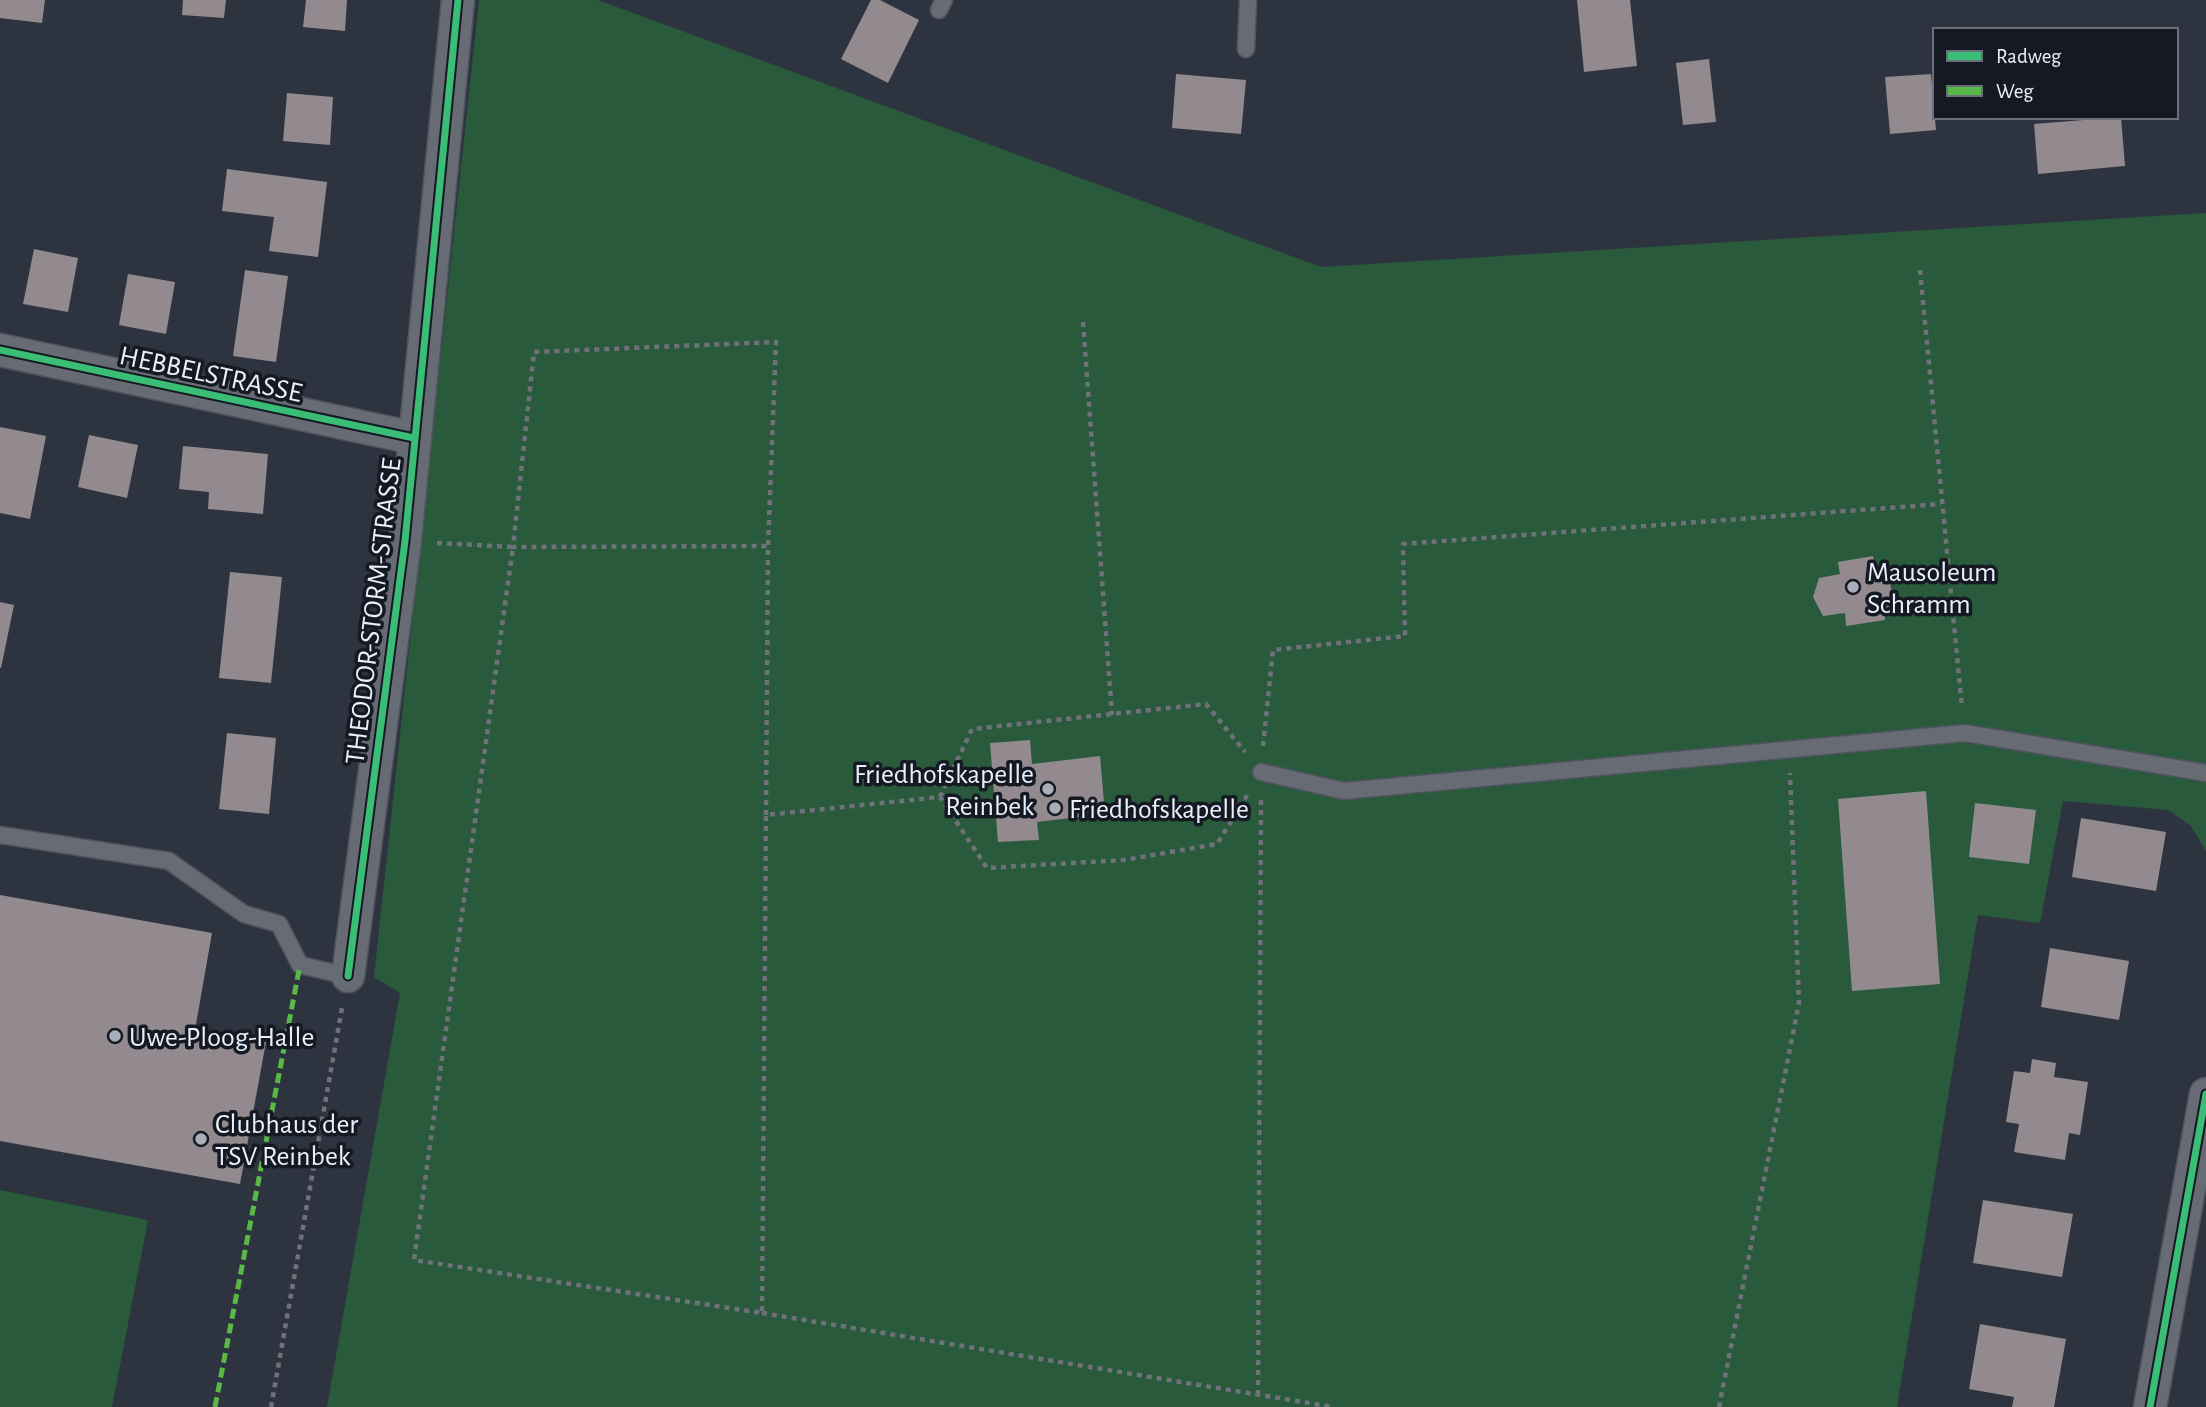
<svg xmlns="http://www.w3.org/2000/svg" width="2206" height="1407" font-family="'Alegreya Sans',sans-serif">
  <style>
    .green { fill: #2a5a3c }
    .building { fill: #928a8e }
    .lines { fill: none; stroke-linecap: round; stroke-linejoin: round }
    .lane-casing { stroke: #4e535d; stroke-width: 19 }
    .street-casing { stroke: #4e535d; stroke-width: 35 }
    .path { stroke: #6f727a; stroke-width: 4.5; stroke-dasharray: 5 5; stroke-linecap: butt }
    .lane { stroke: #676b74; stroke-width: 16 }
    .street { stroke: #676b74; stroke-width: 32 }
    .quiet { stroke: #58b947; stroke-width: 5; stroke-dasharray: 10 5; stroke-linecap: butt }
    .cycleway-casing { stroke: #151922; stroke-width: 11 }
    .cycleway { stroke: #3abd76; stroke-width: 7 }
    .poi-dot { fill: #a8aeba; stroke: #151922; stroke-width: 2.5 }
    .labels { text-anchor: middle; stroke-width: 7; stroke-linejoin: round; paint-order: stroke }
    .street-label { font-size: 28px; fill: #e9effd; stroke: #151922 }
    .poi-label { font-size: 28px; fill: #e9effd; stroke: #151922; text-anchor: start }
  </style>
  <rect width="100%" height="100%" fill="#2e343f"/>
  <path class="green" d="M 479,0 L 598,0 L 1321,267 L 2206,213 L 2206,851 L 2191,826 L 2168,810 L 2063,801 L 2040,923 L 1978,915 L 1897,1407 L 327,1407 L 400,993 L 374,977 Z
    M 0,1190 L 148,1220 L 112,1407 L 0,1407 Z"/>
  <path class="building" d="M 0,0 L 45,0 L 42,23 L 0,18 Z
    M 183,0 L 226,0 L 224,18 L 182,15 Z
    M 306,0 L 347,0 L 345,31 L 303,27 Z
    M 871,0 L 880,0 L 919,20 L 888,83 L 841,59 Z
    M 1577,0 L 1630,0 L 1637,66 L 1584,72 Z
    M 1709,59 L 1716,122 L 1683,125 L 1676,63 Z
    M 1176,74 L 1246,80 L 1241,134 L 1172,128 Z
    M 1931,74 L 1936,130 L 1890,134 L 1885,77 Z
    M 287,93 L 333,97 L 330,145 L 283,141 Z
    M 2121,117 L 2125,166 L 2038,174 L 2034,124 Z
    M 227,169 L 327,182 L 318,257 L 269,251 L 274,217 L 222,211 Z
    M 34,249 L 78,258 L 68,312 L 23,304 Z
    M 245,270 L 288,276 L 276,362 L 233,356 Z
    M 128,274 L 175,282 L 166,334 L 119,325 Z
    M 0,427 L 46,436 L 30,519 L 0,513 Z
    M 89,435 L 138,445 L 127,498 L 78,487 Z
    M 183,446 L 268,454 L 263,514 L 208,509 L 209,492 L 179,489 Z
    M 1873,556 L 1875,567 L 1887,565 L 1894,607 L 1884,608 L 1885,620 L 1846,626 L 1845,613 L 1823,616 L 1813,597 L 1819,578 L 1840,574 L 1838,562 Z
    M 230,572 L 282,577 L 271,683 L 219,678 Z
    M 0,602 L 14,605 L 1,668 L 0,668 Z
    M 227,733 L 276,738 L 269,814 L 219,809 Z
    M 1030,740 L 1032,764 L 1100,756 L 1105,814 L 1037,822 L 1039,840 L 998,842 L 990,743 Z
    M 1926,791 L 1940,984 L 1852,991 L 1838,799 Z
    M 1975,803 L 2036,810 L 2029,864 L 1969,857 Z
    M 2081,818 L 2166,832 L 2156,891 L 2072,877 Z
    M 0,895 L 212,933 L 195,1030 L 266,1042 L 240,1184 L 0,1141 Z
    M 2050,948 L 2129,961 L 2119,1020 L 2041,1007 Z
    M 2032,1059 L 2056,1063 L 2054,1077 L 2088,1082 L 2080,1135 L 2069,1133 L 2065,1160 L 2014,1152 L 2019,1124 L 2006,1122 L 2014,1071 L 2030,1073 Z
    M 1983,1200 L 2073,1214 L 2062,1277 L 1973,1263 Z
    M 1980,1324 L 2066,1339 L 2054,1407 L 2012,1407 L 2014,1397 L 1969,1389 Z"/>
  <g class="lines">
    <defs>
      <path id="lane" d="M 939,10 L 944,0
        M 1246,49 L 1248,0
        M 1261,772 L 1344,791 L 1965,733 L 2206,773
        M 0,835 L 169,861 L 244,914 L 279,924 L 300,965 L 348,976"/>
      <path id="street" d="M 0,350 L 414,438
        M 348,976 L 405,541 L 458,0
        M 2150,1407 L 2206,1094"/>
    </defs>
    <use href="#lane" class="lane-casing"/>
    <use href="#street" class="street-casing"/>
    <path class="path" d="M 1920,270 L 1962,708
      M 1083,322 L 1112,715
      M 437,543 L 513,547 L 414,1260 L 762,1313 L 766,815 L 940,797 L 987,868 L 1124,860 L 1217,844 L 1248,794
      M 1263,746 L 1273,650 L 1405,636 L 1403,544 L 1941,504
      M 940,797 L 972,729 L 1206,704 L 1245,752
      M 766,815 L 768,546 L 776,342 L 534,352 L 513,547 L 768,546
      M 762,1313 L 1333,1407
      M 1258,1395 L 1261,797
      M 271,1407 L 342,1008
      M 1719,1407 L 1799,1003 L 1790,773"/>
    <use href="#lane" class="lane"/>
    <use href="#street" class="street"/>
    <path class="quiet" d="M 215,1407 L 300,965"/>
    <defs>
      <path id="cycleway" d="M 0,350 L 414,438
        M 348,976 L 405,541 L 458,0
        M 2150,1407 L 2206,1094"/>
    </defs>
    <use href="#cycleway" class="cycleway-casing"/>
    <use href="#cycleway" class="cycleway"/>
  </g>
  <g class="poi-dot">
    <circle cx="1853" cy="587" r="7"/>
    <circle cx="1048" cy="789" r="7"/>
    <circle cx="1055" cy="808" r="7"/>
    <circle cx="115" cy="1036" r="7"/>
    <circle cx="201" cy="1139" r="7"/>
  </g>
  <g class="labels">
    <g class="street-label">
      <text transform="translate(211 373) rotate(12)" y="10">HEBBELSTRASSE</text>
      <text transform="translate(372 611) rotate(-83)" y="10">THEODOR-STORM-STRASSE</text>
    </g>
    <g class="poi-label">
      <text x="1867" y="581">Mausoleum<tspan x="1867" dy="32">Schramm</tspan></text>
      <text x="1034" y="783" text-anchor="end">Friedhofskapelle<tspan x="1034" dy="32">Reinbek</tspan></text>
      <text x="1069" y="818">Friedhofskapelle</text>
      <text x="129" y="1046">Uwe-Ploog-Halle</text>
      <text x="215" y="1133">Clubhaus der<tspan x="215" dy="32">TSV Reinbek</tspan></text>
    </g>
  </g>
  <rect x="1933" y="28" width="245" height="91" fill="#151922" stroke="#6a6f7a" stroke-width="2"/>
  <rect x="1947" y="51" width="35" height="10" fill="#3abd76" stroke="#6a6f7a" stroke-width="2"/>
  <text x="1996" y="63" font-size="21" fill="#e9effd">Radweg</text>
  <rect x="1947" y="86" width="35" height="10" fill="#58b947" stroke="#6a6f7a" stroke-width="2"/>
  <text x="1996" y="98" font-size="21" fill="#e9effd">Weg</text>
</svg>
